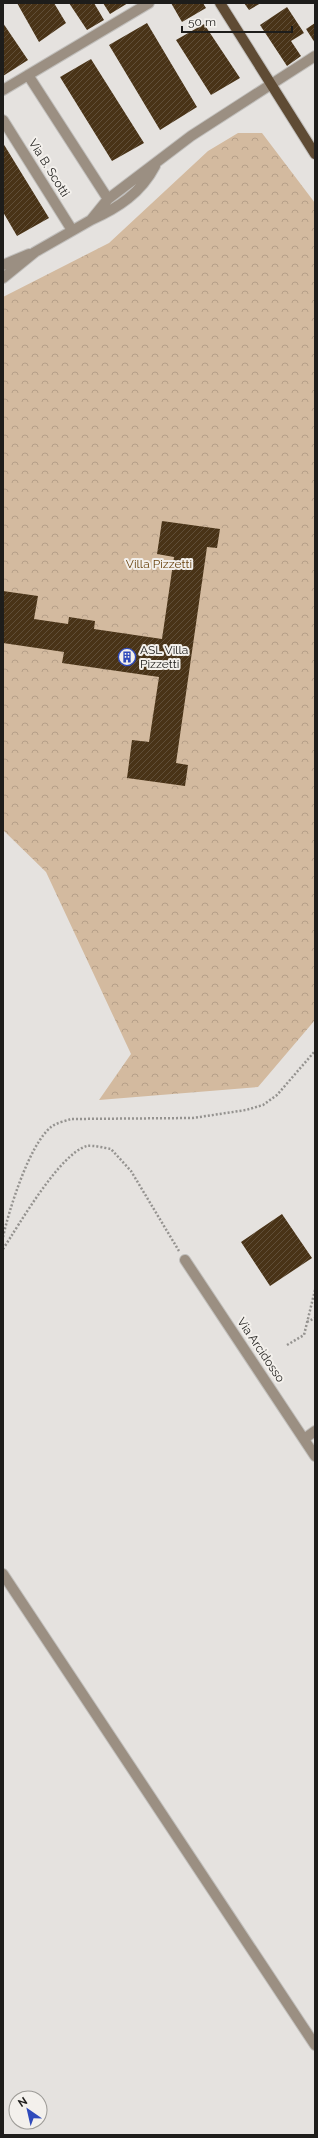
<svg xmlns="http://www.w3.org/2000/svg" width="318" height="2138" font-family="Raleway,sans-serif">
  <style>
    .park { fill: url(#park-crowns) }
    .building { fill: url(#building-hatch) }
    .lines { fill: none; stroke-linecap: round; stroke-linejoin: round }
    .minor-casing { stroke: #c1bfbc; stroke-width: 12 }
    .major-casing { stroke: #c1bfbc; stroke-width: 12 }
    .path { stroke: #959390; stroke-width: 2.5; stroke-dasharray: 2 2; stroke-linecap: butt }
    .minor { stroke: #9b8f82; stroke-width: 10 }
    .major { stroke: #5f4b34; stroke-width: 10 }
    .labels { text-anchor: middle; stroke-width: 4; stroke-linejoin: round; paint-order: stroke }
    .street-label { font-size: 12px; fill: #1e1d1b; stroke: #f3f0ec }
    .park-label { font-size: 12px; fill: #6a4411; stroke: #f3f0ec }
    .poi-label { font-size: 12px; fill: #1e1d1b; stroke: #f3f0ec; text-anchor: start }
  </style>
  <defs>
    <pattern id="park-crowns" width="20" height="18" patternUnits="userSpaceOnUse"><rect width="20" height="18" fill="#d3ba9f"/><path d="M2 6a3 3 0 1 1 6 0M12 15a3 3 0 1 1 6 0" fill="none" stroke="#b59f88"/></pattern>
    <pattern id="building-hatch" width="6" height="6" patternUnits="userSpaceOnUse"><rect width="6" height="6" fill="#493317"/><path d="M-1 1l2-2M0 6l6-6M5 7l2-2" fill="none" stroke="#604e38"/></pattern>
  </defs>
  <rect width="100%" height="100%" fill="#e5e2df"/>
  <path class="park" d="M 238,133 L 262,133 L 315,203 L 315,1020 L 258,1087 L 99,1100 L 131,1054 L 46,872 L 3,830 L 3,297 L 109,243 L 208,151 Z"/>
  <path class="building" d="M 17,3 L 54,3 L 66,23 L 39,42 Z
    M 69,3 L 94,3 L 104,20 L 87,30 Z
    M 103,3 L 128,3 L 110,14 Z
    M 171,3 L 203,3 L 206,8 L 182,22 Z
    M 244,3 L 261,3 L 249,10 Z
    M 287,7 L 304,33 L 291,41 L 301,56 L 287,66 L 260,25 Z
    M 3,23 L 28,60 L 3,76 Z
    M 147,23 L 197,107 L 160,130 L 109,45 Z
    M 315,23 L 315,43 L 306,29 Z
    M 204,24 L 240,78 L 211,95 L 176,40 Z
    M 91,59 L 144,143 L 112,161 L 60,77 Z
    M 3,143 L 49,218 L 17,236 L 3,212 Z
    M 162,521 L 220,529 L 217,548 L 207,547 L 176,763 L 188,765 L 185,786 L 127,778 L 132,740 L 149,742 L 159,677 L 62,663 L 64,652 L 3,643 L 3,591 L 38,596 L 34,619 L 68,624 L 69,617 L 95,621 L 94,629 L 162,639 L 174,557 L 157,554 Z
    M 282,1214 L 312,1258 L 270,1286 L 241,1242 Z"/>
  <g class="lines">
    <defs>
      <path id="minor" d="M 28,75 L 108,199
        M 3,90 L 149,3
        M 3,120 L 72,230
        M 155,166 C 141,193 118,208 91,220 L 108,199 L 191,136 L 315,56
        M 3,265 L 29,254
        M 3,278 L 35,252 L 91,220
        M 185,1260 L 315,1456
        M 304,1439 L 315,1431
        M 3,1574 L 315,2045"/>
      <path id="major" d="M 220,3 L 315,154"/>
    </defs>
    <use href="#minor" class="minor-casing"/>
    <use href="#major" class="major-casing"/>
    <path class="path" d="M 3,1237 C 9,1210 29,1145 51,1127 C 56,1123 65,1121 71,1119 L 193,1118 L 246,1110 L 263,1105 L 277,1095 L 315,1051
      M 3,1249 C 19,1225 60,1153 87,1146 C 93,1145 105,1148 111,1149 L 131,1171 L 179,1251
      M 307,1322 L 315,1318
      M 287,1345 L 304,1335 L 315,1290"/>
    <use href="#minor" class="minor"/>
    <use href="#major" class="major"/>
  </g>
  <defs>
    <symbol id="building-ring" viewBox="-11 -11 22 22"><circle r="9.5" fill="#f3f0ec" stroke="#2f4abb" stroke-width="1.5"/><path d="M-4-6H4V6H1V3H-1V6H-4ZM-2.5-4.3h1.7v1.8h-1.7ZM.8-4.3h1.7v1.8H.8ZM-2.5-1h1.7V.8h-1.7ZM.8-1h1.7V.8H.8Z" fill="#2f4abb"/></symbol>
  </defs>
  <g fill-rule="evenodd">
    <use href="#building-ring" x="117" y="647" width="20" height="20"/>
  </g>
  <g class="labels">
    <g class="street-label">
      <text transform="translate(49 168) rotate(58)" y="4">Via B. Scotti</text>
      <text transform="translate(261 1350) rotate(56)" y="4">Via Arcidosso</text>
    </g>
    <g class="park-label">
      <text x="159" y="568">Villa Pizzetti</text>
    </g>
    <g class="poi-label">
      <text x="140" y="654">ASL Villa<tspan x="140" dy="14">Pizzetti</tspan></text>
    </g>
  </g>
  <rect width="318" height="2138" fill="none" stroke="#1e1d1b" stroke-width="8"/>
  <g transform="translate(28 2110) rotate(326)"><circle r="19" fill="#f3f0ec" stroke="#9e9c98"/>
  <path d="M0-3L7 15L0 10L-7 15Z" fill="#2f4abb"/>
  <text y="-6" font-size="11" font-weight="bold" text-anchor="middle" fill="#1e1d1b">N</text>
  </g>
  <path d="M182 26v6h110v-6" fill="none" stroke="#1e1d1b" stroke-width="2"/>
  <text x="188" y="26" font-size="12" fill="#1e1d1b" stroke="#f3f0ec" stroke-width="3" paint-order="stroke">50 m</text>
</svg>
